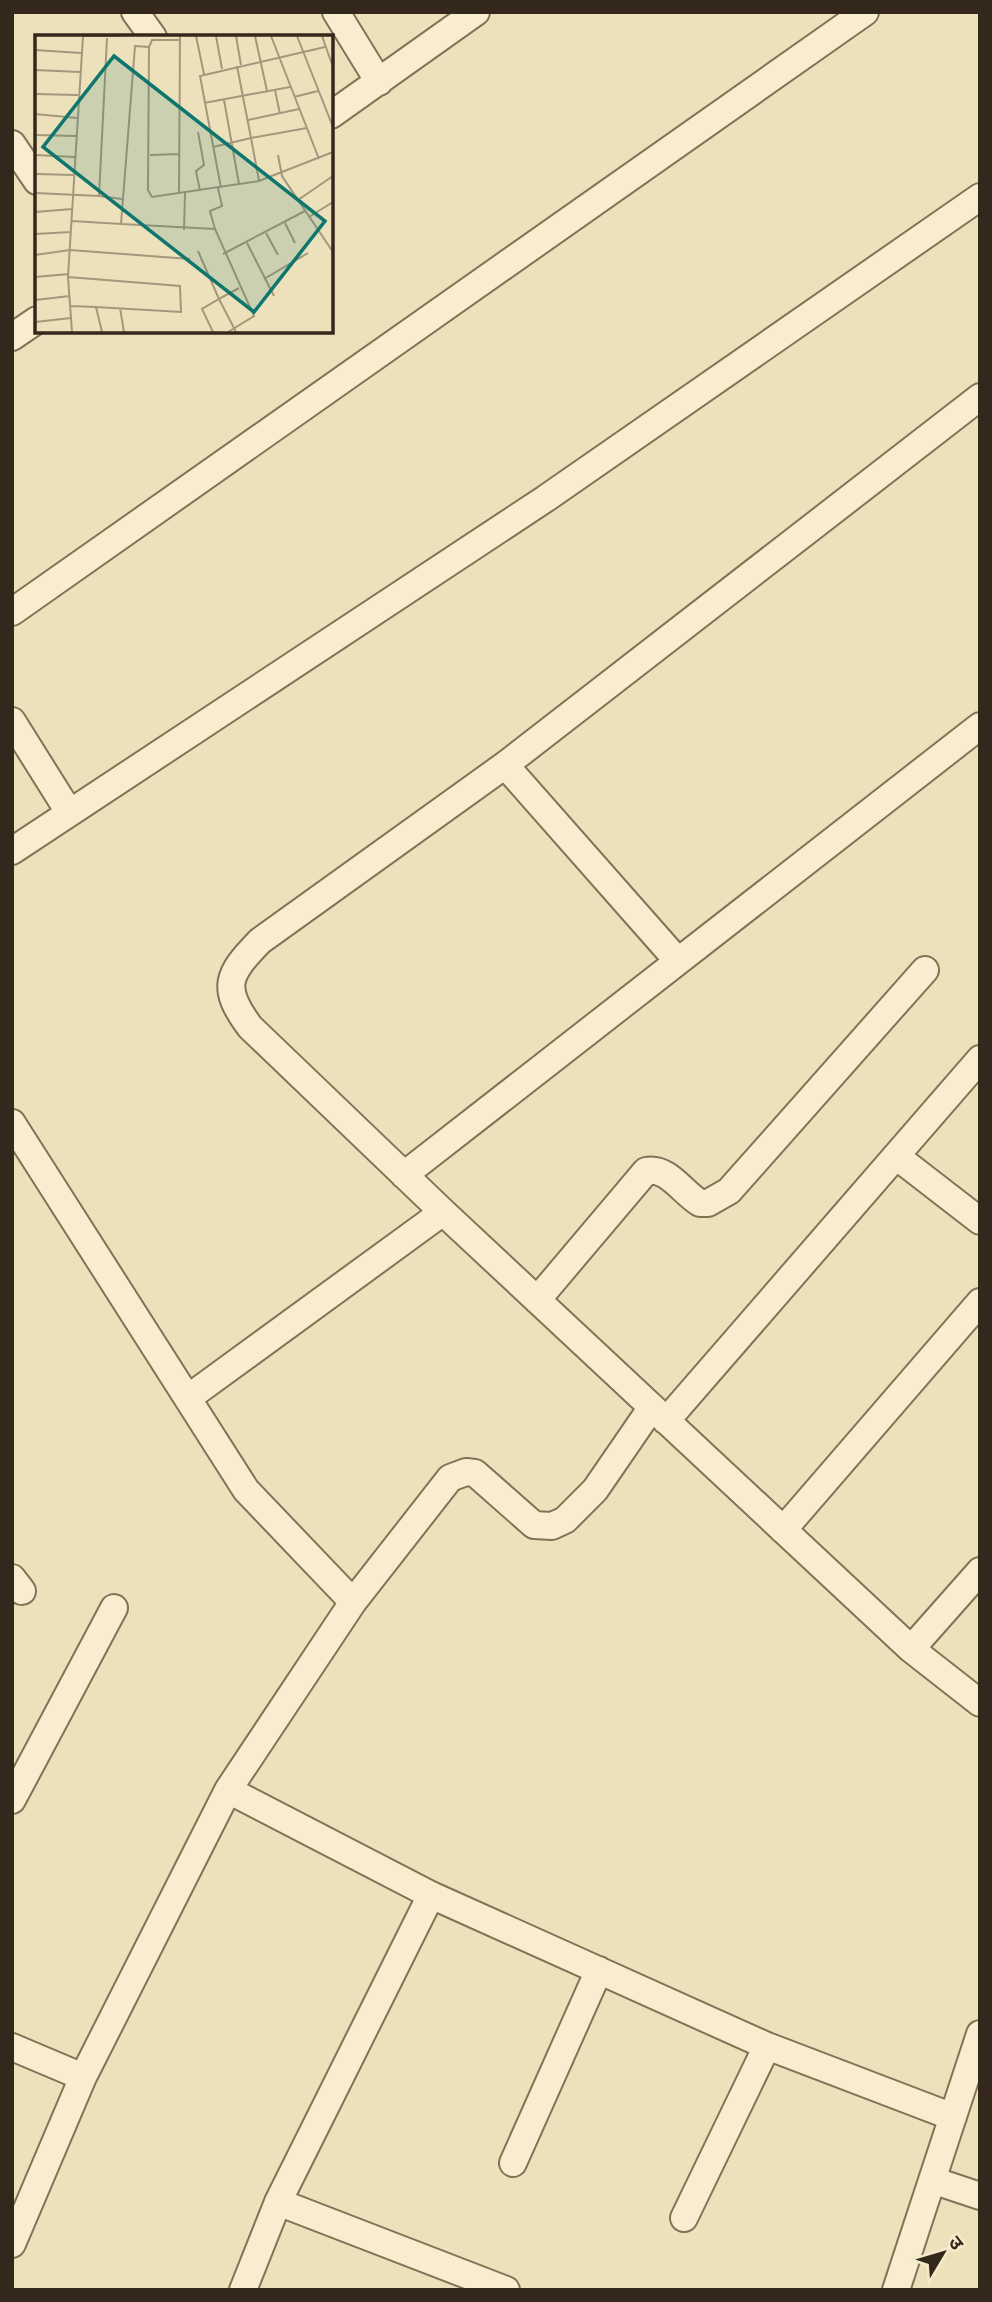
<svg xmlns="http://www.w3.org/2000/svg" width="992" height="2302" font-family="Bitter,'Noto Sans Devanagari',serif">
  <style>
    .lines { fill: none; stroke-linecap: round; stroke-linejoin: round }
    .minor-casing { stroke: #847156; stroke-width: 30 }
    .minor { stroke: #f8eecf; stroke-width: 26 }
    .inset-road { fill: none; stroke: #a3977c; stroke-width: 2 }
    .view { fill: #0f766e; fill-opacity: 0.15; stroke: #0f766e; stroke-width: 3.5 }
    .inset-edge { fill: none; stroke: #33281b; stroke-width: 3.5 }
  </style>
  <rect width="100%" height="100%" fill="#ede1bc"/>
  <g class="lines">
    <defs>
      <path id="minor" d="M 135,12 L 153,37
        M 336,12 L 379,82
        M 331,115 L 476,12
        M 12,144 L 37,181
        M 12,337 L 37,320
        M 980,397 L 505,765 L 260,941 C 228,974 220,987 250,1027 L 443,1212 L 911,1649 L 980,1703
        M 12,612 L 865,12
        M 12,721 L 69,812
        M 505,765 L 677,960
        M 12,851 L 545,499 L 980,197
        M 12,1123 L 246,1490 L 353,1602 L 228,1790 L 83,2077 L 12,2244
        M 896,1156 L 980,1221
        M 404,1175 L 980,726
        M 537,1300 L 646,1171 C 667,1166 683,1193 700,1203 L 708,1203 L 729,1191 L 925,970
        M 188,1398 L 443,1212
        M 666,1421 L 980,1059
        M 783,1530 L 980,1302
        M 12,1578 L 22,1591
        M 353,1602 L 450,1478 L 466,1472 L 475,1473 L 534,1525 L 552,1526 L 565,1520 L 595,1490 L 652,1407
        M 911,1649 L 980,1571
        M 228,1790 L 431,1895 L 767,2046 L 953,2117
        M 12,1800 L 114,1608
        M 12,2047 L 83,2077
        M 513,2163 L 599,1970
        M 932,2180 L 980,2196
        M 278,2202 L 506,2290
        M 684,2218 L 767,2046
        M 243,2290 L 278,2202 L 431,1895
        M 896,2290 L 980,2034"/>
    </defs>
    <use href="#minor" class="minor-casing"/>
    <use href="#minor" class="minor"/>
  </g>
  <g transform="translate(35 35)">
    <rect width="298" height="298" fill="#ede1bc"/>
    <path class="inset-road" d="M 49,1 L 84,1M 161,1 L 169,39M 181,1 L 187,34M 201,1 L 206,30M 220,1 L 232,56M 236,1 L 284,124M 262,1 L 298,92M 287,1 L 298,32M 114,12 L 117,5 L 145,5M 0,15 L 46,18M 0,35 L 45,37M 240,55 L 245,79M 0,59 L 43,60M 259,62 L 283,56M 189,65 L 204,149M 169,68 L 255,52M 0,79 L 42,83M 213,85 L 264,74M 163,97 L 169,130 L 161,136 L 165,156M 0,100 L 41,101M 178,112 L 216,103 L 202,31M 0,120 L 40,122M 115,120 L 144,119M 243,120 L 247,141 L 298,217M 0,139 L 39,140M 224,146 L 216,103 L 272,93M 186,153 L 165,41 L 290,12M 0,158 L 64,161 L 72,3M 144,159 L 145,1M 64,161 L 87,164M 263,165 L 298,141M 0,177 L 37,174M 274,182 L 298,167M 37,186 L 86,189 L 100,11 L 114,12 L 113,155 L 117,162 L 224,146 L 298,117M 250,188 L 260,208M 86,189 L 180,194 L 219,281 L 193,297M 180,194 L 175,176 L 187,171 L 183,153M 149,195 L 150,158M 231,198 L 243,220M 0,199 L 36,197M 212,208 L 239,261M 163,216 L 184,264 L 204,253M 188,219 L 270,176M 0,220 L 35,215 L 155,224M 0,242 L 34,239M 33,242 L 145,251 L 146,277 L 61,272M 229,244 L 273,218M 0,265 L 35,261M 35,271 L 61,272 L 67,297M 85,273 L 89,297M 0,287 L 36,283M 37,297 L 33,242 L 48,1M 178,297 L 167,274 L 184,264 L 201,297"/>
    <path class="view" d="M 79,21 L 290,186 L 219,277 L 8,112 Z"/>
    <rect width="298" height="298" class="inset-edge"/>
  </g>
  <rect width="992" height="2302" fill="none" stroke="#33281b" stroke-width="28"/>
  <g transform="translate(943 2253) rotate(52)" stroke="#f4ebcb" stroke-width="5" paint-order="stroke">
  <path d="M0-5L12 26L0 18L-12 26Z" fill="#33281b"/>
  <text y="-10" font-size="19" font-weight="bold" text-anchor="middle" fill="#33281b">उ</text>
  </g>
</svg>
